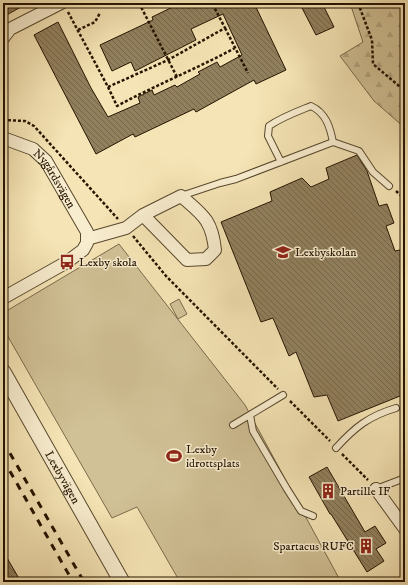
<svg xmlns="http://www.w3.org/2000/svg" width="408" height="585" font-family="'IM FELL DW Pica',serif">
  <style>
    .forest { fill: url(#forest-firs); stroke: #7a6a4b }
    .garden { fill: #d1c196; stroke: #7a6a4b }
    .building { fill: url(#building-back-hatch); stroke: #241400 }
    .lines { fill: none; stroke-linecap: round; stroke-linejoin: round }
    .service-casing { stroke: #58482d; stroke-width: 8 }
    .minor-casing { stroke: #58482d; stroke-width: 14 }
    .tertiary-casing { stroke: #58482d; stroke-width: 17 }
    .path { stroke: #241400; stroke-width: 2.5; stroke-dasharray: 3 2; stroke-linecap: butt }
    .service { stroke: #f8edcf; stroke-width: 6 }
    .minor { stroke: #f8edcf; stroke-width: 12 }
    .tertiary { stroke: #f8edcf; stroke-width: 15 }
    .rail { stroke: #241400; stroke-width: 3; stroke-dasharray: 7 7; stroke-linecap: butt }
    .labels { text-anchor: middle; stroke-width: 3; stroke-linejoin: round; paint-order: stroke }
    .street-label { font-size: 12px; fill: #241400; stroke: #f8edcf }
    .poi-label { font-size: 12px; fill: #241400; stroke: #f8edcf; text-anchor: start }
  </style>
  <defs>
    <pattern id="forest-firs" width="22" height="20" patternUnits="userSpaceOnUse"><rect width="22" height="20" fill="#d1c196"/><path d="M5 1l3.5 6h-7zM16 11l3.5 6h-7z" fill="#b3a580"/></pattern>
    <pattern id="building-back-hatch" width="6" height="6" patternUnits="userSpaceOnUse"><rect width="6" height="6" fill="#91805e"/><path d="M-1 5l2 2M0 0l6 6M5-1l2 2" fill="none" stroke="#76684b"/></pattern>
  </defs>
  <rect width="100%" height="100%" fill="#f5e4b5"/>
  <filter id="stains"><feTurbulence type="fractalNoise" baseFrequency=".005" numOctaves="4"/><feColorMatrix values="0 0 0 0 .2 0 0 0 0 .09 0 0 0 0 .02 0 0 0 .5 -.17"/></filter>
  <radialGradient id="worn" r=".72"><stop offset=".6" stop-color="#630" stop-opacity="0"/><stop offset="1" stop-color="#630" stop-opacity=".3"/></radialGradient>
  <path class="forest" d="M 350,3 L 405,3 L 405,128 L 374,101 L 340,56 L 363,42 Z"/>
  <path class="garden" d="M 119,244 L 245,405 L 341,582 L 180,582 L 137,507 L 112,518 L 3,328 L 3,313 Z
    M 179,299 L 187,314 L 178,319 L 170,304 Z"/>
  <path class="building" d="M 3,3 L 28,3 L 3,17 Z
    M 181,3 L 254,3 L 286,70 L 256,84 L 254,80 L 196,112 L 194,109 L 135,137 L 133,134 L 96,154 L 34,35 L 58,22 L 91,88 L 108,117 L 140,103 L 138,97 L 152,90 L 154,95 L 175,85 L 177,87 L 200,74 L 198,72 L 217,62 L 220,67 L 242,55 L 223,14 L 191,29 L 196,40 L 135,71 L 131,62 L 112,71 L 100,45 L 153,20 L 152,17 Z
    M 307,3 L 322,3 L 334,27 L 316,35 L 301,6 Z
    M 357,155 L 367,171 L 379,206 L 387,204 L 394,223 L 386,226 L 395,251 L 405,249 L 405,394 L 338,421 L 327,395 L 314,397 L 296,352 L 289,356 L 273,318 L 261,322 L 221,222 L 272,201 L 270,192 L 302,178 L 311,187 L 329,179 L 326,168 Z
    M 327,467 L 365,532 L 375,526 L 386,543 L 376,549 L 384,561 L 367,572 L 331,514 L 330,514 L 309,477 Z
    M 3,551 L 21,582 L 3,582 Z"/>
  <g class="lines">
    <defs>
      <path id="service" d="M 281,162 L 268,136 L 269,126 C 282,117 296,112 311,106 C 326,113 330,127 333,142
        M 181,196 L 220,183 L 236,179 L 333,142 L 359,151 L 373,172 L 389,186
        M 250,415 L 253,431 L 287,489 L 301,511 L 313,516
        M 233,425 L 283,395
        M 336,448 C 355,427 369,416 396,408
        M 376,489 L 405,478"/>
      <g id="minor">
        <path d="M 3,38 L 10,29 L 61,3"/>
        <path id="s1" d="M 3,138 L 33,149 L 46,161 L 87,232 L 87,243 L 83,250 L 67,262 L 3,298"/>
        <path d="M 87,239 L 126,228 L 143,215 L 181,196 C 203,215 212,220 215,250 L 206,259 L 187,260 L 143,215"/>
        <path d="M 376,489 L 405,529"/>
      </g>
      <g id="tertiary">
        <path id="s2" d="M 3,372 L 122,582"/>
      </g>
    </defs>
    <use href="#service" class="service-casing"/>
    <use href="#minor" class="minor-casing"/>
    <use href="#tertiary" class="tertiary-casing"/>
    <path class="path" d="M 139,3 L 177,77
      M 358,3 L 372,40 L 373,64 L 405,91
      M 68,12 L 108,87 L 168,60 L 225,28 L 212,3
      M 225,28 L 248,73
      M 78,30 L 95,22 L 100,13
      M 108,87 L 117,106 C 156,85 196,69 235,48
      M 3,120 L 25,121 L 34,126 L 118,219
      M 396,191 L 405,199
      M 133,236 L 166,276 L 278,389
      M 290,401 L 330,441
      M 342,454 L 368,480"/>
    <use href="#service" class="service"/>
    <use href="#minor" class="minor"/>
    <use href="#tertiary" class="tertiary"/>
    <path class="rail" d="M 3,441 L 84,582
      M 3,459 L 73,582"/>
  </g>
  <defs>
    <symbol id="school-bare" viewBox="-9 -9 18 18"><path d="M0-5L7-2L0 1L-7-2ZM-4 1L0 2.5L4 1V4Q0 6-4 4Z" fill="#8f2418" stroke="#f8edcf" stroke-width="2.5" paint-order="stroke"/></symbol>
    <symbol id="bus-bare" viewBox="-9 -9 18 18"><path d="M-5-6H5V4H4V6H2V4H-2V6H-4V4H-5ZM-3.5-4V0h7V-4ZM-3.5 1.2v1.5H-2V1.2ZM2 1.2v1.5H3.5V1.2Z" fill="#8f2418" stroke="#f8edcf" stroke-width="2.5" paint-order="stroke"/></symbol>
    <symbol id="stadium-bare" viewBox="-9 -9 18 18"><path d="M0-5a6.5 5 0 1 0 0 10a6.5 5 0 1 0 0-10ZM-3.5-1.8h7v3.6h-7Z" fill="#8f2418" stroke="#f8edcf" stroke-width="2.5" paint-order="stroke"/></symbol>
    <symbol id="building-bare" viewBox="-9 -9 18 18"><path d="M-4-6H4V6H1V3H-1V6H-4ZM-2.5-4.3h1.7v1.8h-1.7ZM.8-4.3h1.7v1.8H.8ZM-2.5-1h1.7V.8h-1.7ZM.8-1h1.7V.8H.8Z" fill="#8f2418" stroke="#f8edcf" stroke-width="2.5" paint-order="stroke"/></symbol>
  </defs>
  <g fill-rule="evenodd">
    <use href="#school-bare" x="272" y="241" width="22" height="22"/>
    <use href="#bus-bare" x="56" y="251" width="22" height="22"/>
    <use href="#stadium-bare" x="163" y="445" width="22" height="22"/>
    <use href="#building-bare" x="317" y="480" width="22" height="22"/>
    <use href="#building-bare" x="355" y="535" width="22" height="22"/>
  </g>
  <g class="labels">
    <g class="street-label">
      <text dy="4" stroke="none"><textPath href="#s1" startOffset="69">Nygårdsvägen</textPath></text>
      <text dy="4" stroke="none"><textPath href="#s2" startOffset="121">Lexbyvägen</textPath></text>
    </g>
    <g class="poi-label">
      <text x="295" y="256">Lexbyskolan</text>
      <text x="79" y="266">Lexby skola</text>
      <text x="186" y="453">Lexby<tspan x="186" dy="14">idrottsplats</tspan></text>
      <text x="340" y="495">Partille IF</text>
      <text x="354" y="550" text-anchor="end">Spartacus RUFC</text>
    </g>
  </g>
  <rect width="408" height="585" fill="none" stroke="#f5e4b5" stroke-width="16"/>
  <rect x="4" y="4" width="400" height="577" fill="none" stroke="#241400" stroke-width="2"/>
  <rect x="8" y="8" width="392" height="569" fill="none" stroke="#241400"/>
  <rect width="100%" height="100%" filter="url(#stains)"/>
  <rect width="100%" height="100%" fill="url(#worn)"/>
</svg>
